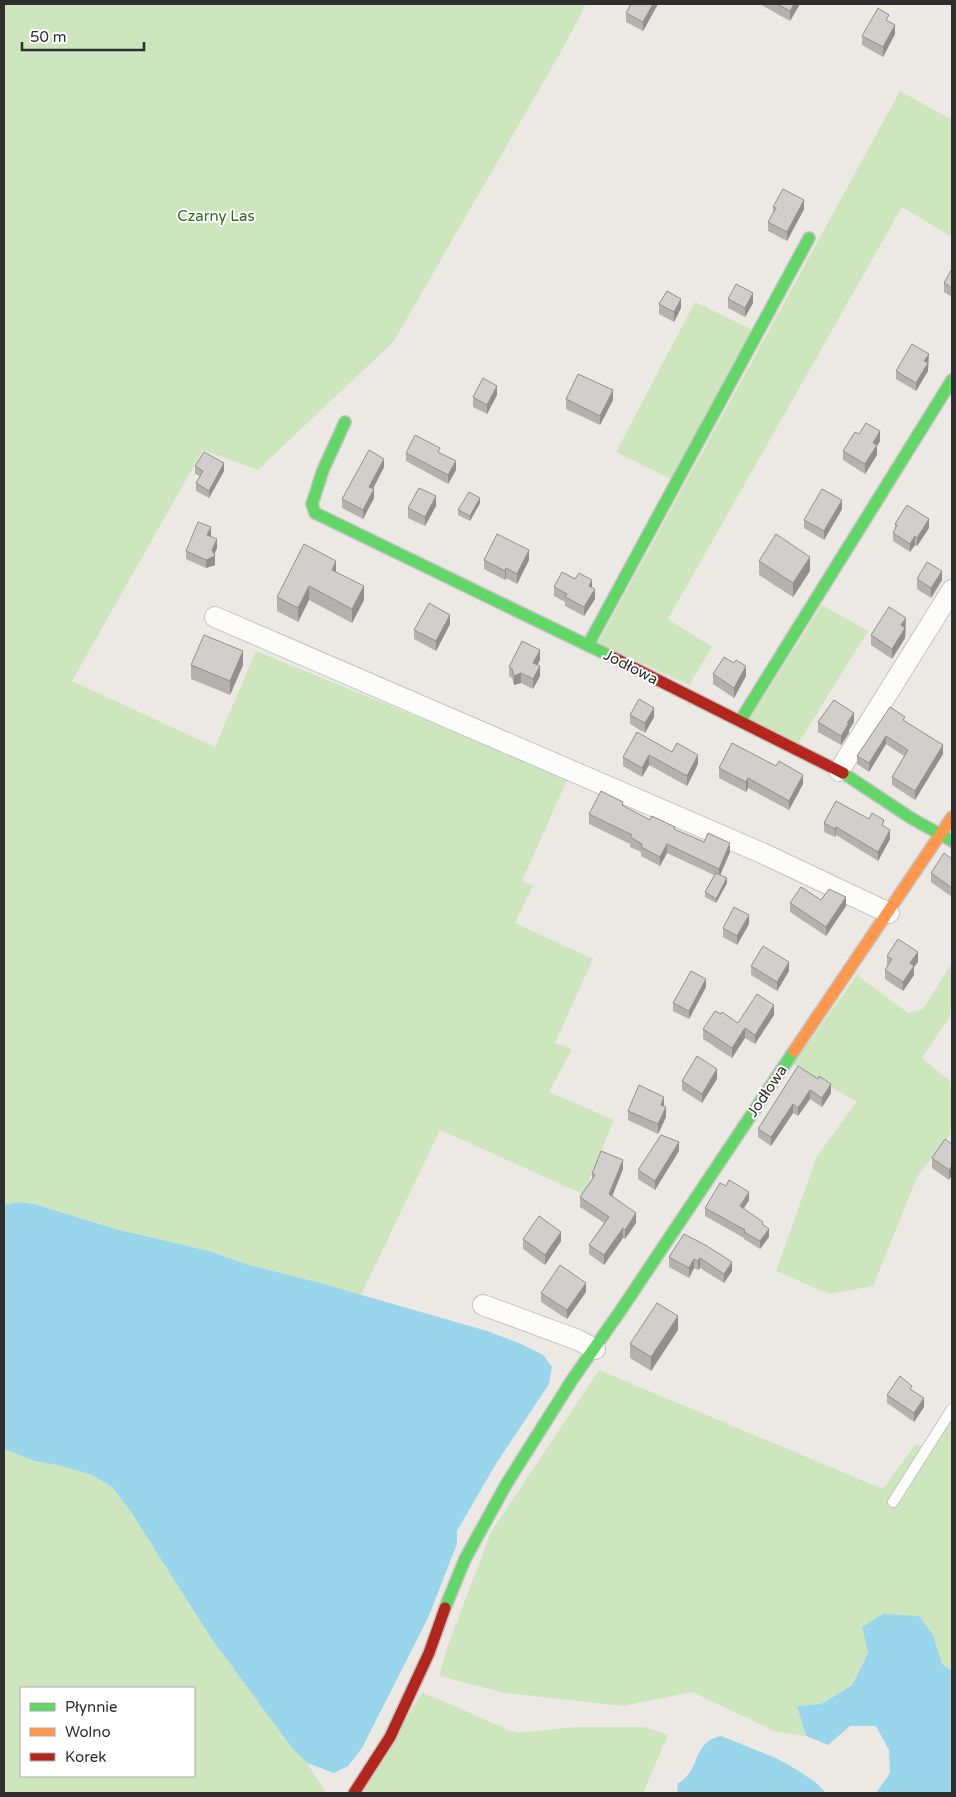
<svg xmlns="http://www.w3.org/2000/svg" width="956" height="1797" font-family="'Varela Round',sans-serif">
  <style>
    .green { fill: #cee6be; fill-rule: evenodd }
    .water { fill: #99d6ec }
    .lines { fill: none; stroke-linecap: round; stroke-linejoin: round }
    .lane-casing { stroke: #c5c4c5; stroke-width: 12 }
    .street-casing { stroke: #c5c4c5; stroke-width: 22 }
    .fast-casing { stroke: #c5c4c5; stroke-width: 14 }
    .slow-casing { stroke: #c5c4c5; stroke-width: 14 }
    .jam-casing { stroke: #c5c4c5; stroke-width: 14 }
    .lane { stroke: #fcfcfb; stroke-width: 10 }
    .street { stroke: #fcfcfb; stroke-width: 20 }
    .fast { stroke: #63d668; stroke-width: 11 }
    .slow { stroke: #ff974d; stroke-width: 11 }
    .jam { stroke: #b3261e; stroke-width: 11 }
    .wall { fill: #b4b1af }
    .shaded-wall { fill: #92908e }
    .building { fill: #d1cecb; stroke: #92908e }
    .labels { text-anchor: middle; stroke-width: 4; stroke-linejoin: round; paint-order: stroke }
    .park-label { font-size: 15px; fill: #2c6e1b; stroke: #fff }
    .street-label { font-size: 15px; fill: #2e2e2e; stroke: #fff }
  </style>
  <rect width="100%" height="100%" fill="#ece8e4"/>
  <path class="green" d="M 4,4 L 586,4 L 563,48 L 394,341 L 258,470 L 203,450 L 72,681 L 215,747 L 256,651 L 568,778 L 522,881 L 533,886 L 515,923 L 593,959 L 555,1043 L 572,1049 L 549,1092 L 614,1120 L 583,1194 L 440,1130 L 361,1295 L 249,1265 L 209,1251 L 115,1229 L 36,1204 L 17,1202 L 4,1205 Z
    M 900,91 L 952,120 L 952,237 L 902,207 L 668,619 L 712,647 L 689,685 L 598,643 Z
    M 695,302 L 755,331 L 673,480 L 616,452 Z
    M 822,605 L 868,631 L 798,744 L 749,720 Z
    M 952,963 L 952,1013 L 922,1058 L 952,1083 L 952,1132 L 917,1177 L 873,1286 L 829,1294 L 776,1271 L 817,1156 L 857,1102 L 793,1064 L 857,975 L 908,1013 L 923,1009 Z
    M 599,1370 L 883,1489 L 916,1444 L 933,1448 L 952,1419 L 952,1671 L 942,1664 L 933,1635 L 862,1627 L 868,1653 L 852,1684 L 821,1704 L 797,1706 L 806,1736 L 777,1732 L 692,1692 L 623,1706 L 505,1693 L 439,1676 L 448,1645 L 491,1532 Z
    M 4,1449 L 35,1461 L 62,1466 L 92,1475 L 112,1487 L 131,1512 L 211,1638 L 292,1748 L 307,1763 L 326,1793 L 4,1793 ZM 21,1688 L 194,1688 L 194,1776 L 21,1776 Z
    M 422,1692 L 516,1733 L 576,1727 L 644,1727 L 668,1735 L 643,1793 L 362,1793 Z"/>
  <path class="water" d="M 17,1202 L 35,1204 L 115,1229 L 209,1251 L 249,1265 L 320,1283 L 487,1331 L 519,1343 L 543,1355 L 552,1367 L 549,1384 L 494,1467 L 457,1531 L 457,1544 L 428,1618 L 362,1748 L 348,1766 L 334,1773 L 307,1763 L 292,1748 L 211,1638 L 131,1512 L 112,1487 L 92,1475 L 62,1466 L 35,1461 L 4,1449 L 4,1205 Z
    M 883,1614 L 919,1616 L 933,1635 L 942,1664 L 952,1671 L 952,1793 L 876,1793 L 890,1773 L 889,1750 L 876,1726 L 850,1726 L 828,1745 L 806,1736 L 797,1706 L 821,1704 L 852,1685 L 868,1653 L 862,1627 Z
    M 721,1736 L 778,1759 L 799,1771 L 815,1782 L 826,1793 L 677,1793 L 678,1783 C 701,1772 691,1742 721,1736 Z"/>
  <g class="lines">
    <defs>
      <path id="lane" d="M 893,1502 L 952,1409"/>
      <path id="street" d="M 215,617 L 762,853 L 889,913
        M 839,771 L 952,590
        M 483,1305 L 578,1340 L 595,1349"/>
      <path id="fast" d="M 345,422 L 323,470 L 312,504 L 315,513 L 614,658
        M 588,645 L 809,238
        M 740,721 L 952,380
        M 843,773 L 911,818 L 952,841
        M 445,1608 L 465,1559 L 507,1483 L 572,1380 L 621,1310 L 794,1051"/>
      <path id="slow" d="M 794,1051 L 952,817"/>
      <path id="jam" d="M 614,658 L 843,773
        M 354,1793 L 390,1737 L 429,1653 L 445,1608"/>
    </defs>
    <use href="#lane" class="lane-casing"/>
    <use href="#street" class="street-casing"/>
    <use href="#fast" class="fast-casing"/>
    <use href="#slow" class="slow-casing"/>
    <use href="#jam" class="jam-casing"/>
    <use href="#lane" class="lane"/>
    <use href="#street" class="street"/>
    <use href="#fast" class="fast"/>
    <use href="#slow" class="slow"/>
    <use href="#jam" class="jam"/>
  </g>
  <path class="wall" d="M 658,4 L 643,31 L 626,22 L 626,13 Z
    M 760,4 L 800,4 L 790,21 Z
    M 895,34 L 883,57 L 862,45 L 862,36 Z
    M 773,207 L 804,209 L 787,241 L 768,231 L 768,222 L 773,213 Z
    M 952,269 L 952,297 L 944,292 L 944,283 Z
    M 728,299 L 753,303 L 745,317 L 728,308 Z
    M 659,304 L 681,308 L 674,322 L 659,314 Z
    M 929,362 L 928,364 L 928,371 L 916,391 L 896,379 L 896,371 Z
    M 497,395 L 487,414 L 473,407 L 473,397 Z
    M 566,399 L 613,400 L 600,425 L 566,409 Z
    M 859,434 L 880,441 L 877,446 L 877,455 L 865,474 L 843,460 L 843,451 Z
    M 406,453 L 440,453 L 456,470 L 448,484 L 406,461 Z
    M 195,466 L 224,471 L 209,498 L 196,491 L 196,483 L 200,476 L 195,474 Z
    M 384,467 L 373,489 L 374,498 L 363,519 L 342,508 L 342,499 Z
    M 480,503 L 470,521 L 458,515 L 458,510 Z
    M 436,506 L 425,526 L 408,518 L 408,508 Z
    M 842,509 L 824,540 L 804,528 L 804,520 Z
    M 895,524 L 929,528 L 917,546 L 915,545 L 910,552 L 893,541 L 893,533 L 895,529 Z
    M 210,537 L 217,548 L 214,554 L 215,565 L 206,568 L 186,559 L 186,551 Z
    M 484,560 L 529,560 L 517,584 L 506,578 L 505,580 L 484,569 Z
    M 759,561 L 810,571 L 793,597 L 759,575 Z
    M 336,572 L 364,600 L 352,623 L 309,600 L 298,622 L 277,611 L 277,597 Z
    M 917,579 L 942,580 L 931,598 L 917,589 Z
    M 554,587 L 592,588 L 595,599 L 584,616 L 565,606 L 565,602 L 554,596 Z
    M 450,624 L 436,651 L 414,639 L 414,630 Z
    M 906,628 L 905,638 L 892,659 L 871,645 L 871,635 Z
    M 540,660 L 537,665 L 540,676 L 533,689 L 521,683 L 514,685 L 512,678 L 509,676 L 509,667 Z
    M 191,665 L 243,665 L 230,695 L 191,679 Z
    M 713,674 L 746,676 L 734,698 L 713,684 Z
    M 630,715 L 654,717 L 645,733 L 630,724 Z
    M 905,721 L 943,754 L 915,800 L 892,785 L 892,777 L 904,756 L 886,744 L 869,772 L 857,764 L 857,756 Z
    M 818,722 L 854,722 L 849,730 L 849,733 L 841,745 L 818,732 Z
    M 672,752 L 698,764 L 687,786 L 649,765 L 642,777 L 623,766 L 623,757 Z
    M 719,768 L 803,784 L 789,810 L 748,788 L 746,792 L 719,778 Z
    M 623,806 L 650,820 L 730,852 L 720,875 L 727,883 L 716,903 L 705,897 L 705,892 L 714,875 L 667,853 L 660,866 L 641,856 L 641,852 L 630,847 L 630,844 L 589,824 L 589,814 Z
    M 869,819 L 884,827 L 890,839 L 878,861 L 836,835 L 835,837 L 824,832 L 824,823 Z
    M 952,859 L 952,897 L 931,882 L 931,873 Z
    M 821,900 L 846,906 L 826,936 L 790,912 L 790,903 Z
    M 749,924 L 737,945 L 723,937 L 723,928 Z
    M 887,956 L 918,962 L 914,967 L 914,975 L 903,991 L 885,979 L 885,970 L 887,965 Z
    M 751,966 L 789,971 L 777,991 L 751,975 Z
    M 706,987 L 689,1019 L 673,1011 L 673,1003 Z
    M 721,1014 L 738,1023 L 774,1015 L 755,1044 L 745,1038 L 732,1058 L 703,1039 L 703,1029 Z
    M 798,1066 L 831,1093 L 822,1107 L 810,1099 L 798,1116 L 793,1113 L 771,1146 L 758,1137 L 758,1129 Z
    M 717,1079 L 702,1103 L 682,1090 L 682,1081 Z
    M 664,1106 L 666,1117 L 658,1134 L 628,1120 L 628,1111 Z
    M 952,1144 L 952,1175 L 949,1180 L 932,1168 L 932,1158 Z
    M 679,1151 L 655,1190 L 638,1179 L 638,1170 Z
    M 623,1169 L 612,1196 L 636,1223 L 625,1239 L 623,1238 L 604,1265 L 589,1254 L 589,1245 L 604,1223 L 580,1207 L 580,1197 L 592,1180 L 592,1174 Z
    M 749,1200 L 743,1209 L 763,1225 L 769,1237 L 760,1249 L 744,1239 L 744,1238 L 705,1216 L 705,1208 Z
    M 684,1234 L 732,1271 L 724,1283 L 700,1268 L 698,1270 L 694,1268 L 689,1278 L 669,1267 L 669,1257 Z
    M 523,1239 L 561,1241 L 545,1265 L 523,1249 Z
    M 586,1292 L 567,1319 L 541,1302 L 541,1293 Z
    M 678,1330 L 651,1371 L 630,1358 L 630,1344 Z
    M 912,1391 L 924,1407 L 914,1422 L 887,1403 L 887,1395 Z"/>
  <path class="shaded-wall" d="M 653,4 L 658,4 L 643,31 L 643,22 Z
    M 794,4 L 800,4 L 790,21 L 790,11 Z
    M 895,25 L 895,34 L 883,57 L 883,47 Z
    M 804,200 L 804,209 L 787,241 L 787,232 Z
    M 753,293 L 753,303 L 745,317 L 745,308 Z
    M 681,299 L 681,308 L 674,322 L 674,312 Z
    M 929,354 L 928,371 L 916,391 L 916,383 L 924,361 Z
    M 497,386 L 497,395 L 487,414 L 487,405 Z
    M 613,390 L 613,400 L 600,425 L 600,416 Z
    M 880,431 L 880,441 L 877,446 L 877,455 L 865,474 L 865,464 L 873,443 Z
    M 384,459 L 384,467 L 369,496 L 369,487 Z
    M 456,461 L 456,470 L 448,484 L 448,475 Z
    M 224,463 L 224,471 L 209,498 L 209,491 Z
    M 374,489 L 374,498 L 363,519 L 363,510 Z
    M 436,496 L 436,506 L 425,526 L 425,517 Z
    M 480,498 L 480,503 L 470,521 L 470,516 Z
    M 842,500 L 842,509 L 824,540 L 824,531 Z
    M 929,519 L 929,528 L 917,546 L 917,538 Z
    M 211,527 L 211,536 L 207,544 L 207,535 Z
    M 915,536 L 915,545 L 910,552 L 910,544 Z
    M 217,539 L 217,548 L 213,557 L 215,556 L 215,565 L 206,568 L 206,560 L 212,550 Z
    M 529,550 L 529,560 L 517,584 L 517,574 Z
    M 810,557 L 810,571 L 793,597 L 793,583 Z
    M 336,561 L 336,575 L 332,570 Z
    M 506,568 L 506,578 L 505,580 L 505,571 Z
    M 942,571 L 942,580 L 931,598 L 931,588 Z
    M 592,580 L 592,590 L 589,586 Z
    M 309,586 L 309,600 L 298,622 L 298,608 Z
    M 364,586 L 364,600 L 352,623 L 352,609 Z
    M 595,589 L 595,599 L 584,616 L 584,607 Z
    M 450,615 L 450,624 L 436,651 L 436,641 Z
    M 906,618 L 905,638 L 892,659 L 892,649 L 901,625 Z
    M 540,650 L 540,660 L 533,673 L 533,663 Z
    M 243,651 L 243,665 L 230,695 L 230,681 Z
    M 540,666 L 540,676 L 533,689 L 533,679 Z
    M 746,666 L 746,676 L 734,698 L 734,688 Z
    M 521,673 L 521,683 L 514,685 L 514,676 Z
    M 654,708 L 654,717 L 645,733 L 645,723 Z
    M 854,713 L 854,722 L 849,730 L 849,733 L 841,745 L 841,736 L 847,723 Z
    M 886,736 L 886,744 L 869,772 L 869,763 Z
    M 943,745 L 943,754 L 915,800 L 915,791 Z
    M 649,755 L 649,765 L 642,777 L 642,768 Z
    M 698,755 L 698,764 L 687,786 L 687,776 Z
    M 803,775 L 803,784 L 789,810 L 789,801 Z
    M 748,778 L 748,788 L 746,792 L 746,782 Z
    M 836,827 L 836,835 L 835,837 L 835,829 Z
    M 890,830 L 890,839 L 878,861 L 878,852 Z
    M 730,843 L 730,852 L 719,878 L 719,869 Z
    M 667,844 L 667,853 L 660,866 L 660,857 Z
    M 727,878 L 727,883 L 716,903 L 716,899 Z
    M 846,897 L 846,906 L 826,936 L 826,927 Z
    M 749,915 L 749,924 L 737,945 L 737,936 Z
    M 918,952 L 918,962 L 914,967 L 914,975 L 903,991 L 903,982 L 910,963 Z
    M 789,962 L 789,971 L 777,991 L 777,982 Z
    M 706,979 L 706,987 L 689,1019 L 689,1011 Z
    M 774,1005 L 774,1015 L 755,1044 L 755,1035 Z
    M 745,1028 L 745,1038 L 732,1058 L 732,1048 Z
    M 717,1069 L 717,1079 L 702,1103 L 702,1094 Z
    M 831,1084 L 831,1093 L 822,1107 L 822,1098 Z
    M 810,1090 L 810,1099 L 798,1116 L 798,1108 Z
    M 664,1097 L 664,1106 L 661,1105 Z
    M 793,1104 L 793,1113 L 771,1146 L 771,1137 Z
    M 666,1107 L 666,1117 L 658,1134 L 658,1124 Z
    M 679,1142 L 679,1151 L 655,1190 L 655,1181 Z
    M 623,1160 L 623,1169 L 609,1204 L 609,1194 Z
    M 952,1166 L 952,1175 L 949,1180 L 949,1170 Z
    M 749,1192 L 749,1200 L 740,1214 L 740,1206 Z
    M 636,1213 L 636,1223 L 625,1239 L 625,1230 Z
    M 623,1228 L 623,1238 L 604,1265 L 604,1255 Z
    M 769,1229 L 769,1237 L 760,1249 L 760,1241 Z
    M 561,1232 L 561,1241 L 545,1265 L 545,1255 Z
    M 700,1258 L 700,1268 L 698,1270 L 698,1261 Z
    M 694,1259 L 694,1268 L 689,1278 L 689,1268 Z
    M 732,1262 L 732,1271 L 724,1283 L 724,1274 Z
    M 586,1283 L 586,1292 L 567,1319 L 567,1310 Z
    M 678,1316 L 678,1330 L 651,1371 L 651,1357 Z
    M 924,1398 L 924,1407 L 914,1422 L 914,1413 Z"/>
  <path class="building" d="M 631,4 L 653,4 L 643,22 L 626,13 Z
    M 777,4 L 794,4 L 790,11 Z
    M 878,8 L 889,15 L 886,20 L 895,25 L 883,47 L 862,36 Z
    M 783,189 L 804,200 L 787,232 L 768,222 L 776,208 L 773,207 Z
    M 952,269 L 952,288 L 944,283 Z
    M 736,284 L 753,293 L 745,308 L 728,299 Z
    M 667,291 L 681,299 L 674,312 L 659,304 Z
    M 912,344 L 929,354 L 924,361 L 928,363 L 916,383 L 896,371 Z
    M 578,374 L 613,390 L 600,416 L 566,399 Z
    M 483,378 L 497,386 L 487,405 L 473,397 Z
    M 866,423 L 880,431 L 873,443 L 877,445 L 865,464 L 843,451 L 855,432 L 859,434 Z
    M 415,435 L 440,448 L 438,452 L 456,461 L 448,475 L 406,453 Z
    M 369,450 L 384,459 L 369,487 L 374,489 L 363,510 L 342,499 Z
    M 204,452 L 224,463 L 209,491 L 196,483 L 203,471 L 195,466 Z
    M 419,488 L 436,496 L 425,517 L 408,508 Z
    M 822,489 L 842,500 L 824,531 L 804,520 Z
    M 469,492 L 480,498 L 470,516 L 458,510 Z
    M 907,505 L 929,519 L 917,538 L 915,536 L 910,544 L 893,533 L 897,525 L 895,524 Z
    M 198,522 L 211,527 L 207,535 L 217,539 L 212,550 L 215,556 L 206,560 L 186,551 Z
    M 497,534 L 529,550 L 517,574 L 506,568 L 505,571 L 484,560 Z
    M 776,534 L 810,557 L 793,583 L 759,561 Z
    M 304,544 L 336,561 L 332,570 L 364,586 L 352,609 L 309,586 L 298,608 L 277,597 Z
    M 927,562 L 942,571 L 931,588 L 917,579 Z
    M 562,572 L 575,579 L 579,573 L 592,580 L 589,586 L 595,589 L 584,607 L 565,597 L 567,594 L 554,587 Z
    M 429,603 L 450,615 L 436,641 L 414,630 Z
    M 889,607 L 906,618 L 901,625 L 905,628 L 892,649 L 871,635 Z
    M 204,635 L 243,651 L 230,681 L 191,665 Z
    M 522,641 L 540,650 L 533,663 L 540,666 L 533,679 L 521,673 L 514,676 L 512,669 L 509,667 Z
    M 724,657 L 734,663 L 736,660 L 746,666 L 734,688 L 713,674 Z
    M 639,699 L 654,708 L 645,723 L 630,715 Z
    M 834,700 L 854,713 L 847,723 L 849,723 L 841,736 L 818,722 Z
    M 890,707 L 905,717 L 903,720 L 943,745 L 915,791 L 892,777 L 908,750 L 886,736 L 869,763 L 857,756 Z
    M 637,732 L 672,752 L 677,743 L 698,755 L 687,776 L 649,755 L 642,768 L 623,757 Z
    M 732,743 L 776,766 L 779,761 L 803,775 L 789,801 L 748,778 L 746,782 L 719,768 Z
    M 601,791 L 623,802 L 622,805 L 650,820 L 652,816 L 675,827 L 674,829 L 704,842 L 708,833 L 730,843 L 719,869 L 667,844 L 660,857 L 641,847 L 642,844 L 630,837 L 632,835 L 589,814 Z
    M 836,801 L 869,819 L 872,813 L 884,820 L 882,825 L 890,830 L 878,852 L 836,827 L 835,829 L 824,823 Z
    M 944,853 L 952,859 L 952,888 L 931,873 Z
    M 716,873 L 727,878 L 716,899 L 705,892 Z
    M 801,887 L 821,900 L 829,889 L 846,897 L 826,927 L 790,903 Z
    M 734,907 L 749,915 L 737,936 L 723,928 Z
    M 898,939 L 918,952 L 910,963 L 914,966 L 903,982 L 885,970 L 892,959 L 887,956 Z
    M 763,946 L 789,962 L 777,982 L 751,966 Z
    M 691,971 L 706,979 L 689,1011 L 673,1003 Z
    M 757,994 L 774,1005 L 755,1035 L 745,1028 L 732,1048 L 703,1029 L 715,1011 L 721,1014 L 722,1012 L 738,1023 Z
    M 697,1056 L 717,1069 L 702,1094 L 682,1081 Z
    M 798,1066 L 818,1079 L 819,1076 L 831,1084 L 822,1098 L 810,1090 L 798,1108 L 793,1104 L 771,1137 L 758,1129 Z
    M 639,1085 L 664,1097 L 661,1105 L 666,1107 L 658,1124 L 628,1111 Z
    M 661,1135 L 679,1142 L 655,1181 L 638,1170 Z
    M 945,1139 L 952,1144 L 952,1166 L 949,1170 L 932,1158 Z
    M 601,1151 L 623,1160 L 609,1194 L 636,1213 L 625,1230 L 623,1228 L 604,1255 L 589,1245 L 609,1217 L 580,1197 L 595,1175 L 592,1174 Z
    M 729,1180 L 749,1192 L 740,1206 L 763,1222 L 762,1224 L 769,1229 L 760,1241 L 744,1232 L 745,1230 L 705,1208 L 720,1183 L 726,1186 Z
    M 539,1216 L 561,1232 L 545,1255 L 523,1239 Z
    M 684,1234 L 707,1246 L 732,1262 L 724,1274 L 700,1258 L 698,1261 L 694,1259 L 689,1268 L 669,1257 Z
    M 560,1265 L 586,1283 L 567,1310 L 541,1293 Z
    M 657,1303 L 678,1316 L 651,1357 L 630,1344 Z
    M 900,1376 L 912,1386 L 910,1389 L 924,1398 L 914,1413 L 887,1395 Z"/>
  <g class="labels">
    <g class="park-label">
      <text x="216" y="221">Czarny Las</text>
    </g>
    <g class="street-label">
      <text transform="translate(631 667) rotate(27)" y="5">Jodłowa</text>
      <text transform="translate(767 1091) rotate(-56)" y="5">Jodłowa</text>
    </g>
  </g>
  <rect width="956" height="1797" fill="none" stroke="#2e2e2e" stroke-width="10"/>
  <rect x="20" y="1687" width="175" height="90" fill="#ffffff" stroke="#ababab"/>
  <rect x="30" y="1703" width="25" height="8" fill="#63d668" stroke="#ababab"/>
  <text x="65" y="1712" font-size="15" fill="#2e2e2e">Płynnie</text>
  <rect x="30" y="1728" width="25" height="8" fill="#ff974d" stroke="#ababab"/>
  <text x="65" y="1737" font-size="15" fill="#2e2e2e">Wolno</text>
  <rect x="30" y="1753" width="25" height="8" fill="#b3261e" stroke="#ababab"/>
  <text x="65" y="1762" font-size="15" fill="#2e2e2e">Korek</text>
  <path d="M22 42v8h122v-8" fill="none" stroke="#2e2e2e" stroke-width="2.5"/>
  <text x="30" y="42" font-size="15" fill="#2e2e2e" stroke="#ffffff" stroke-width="4" paint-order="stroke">50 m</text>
</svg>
